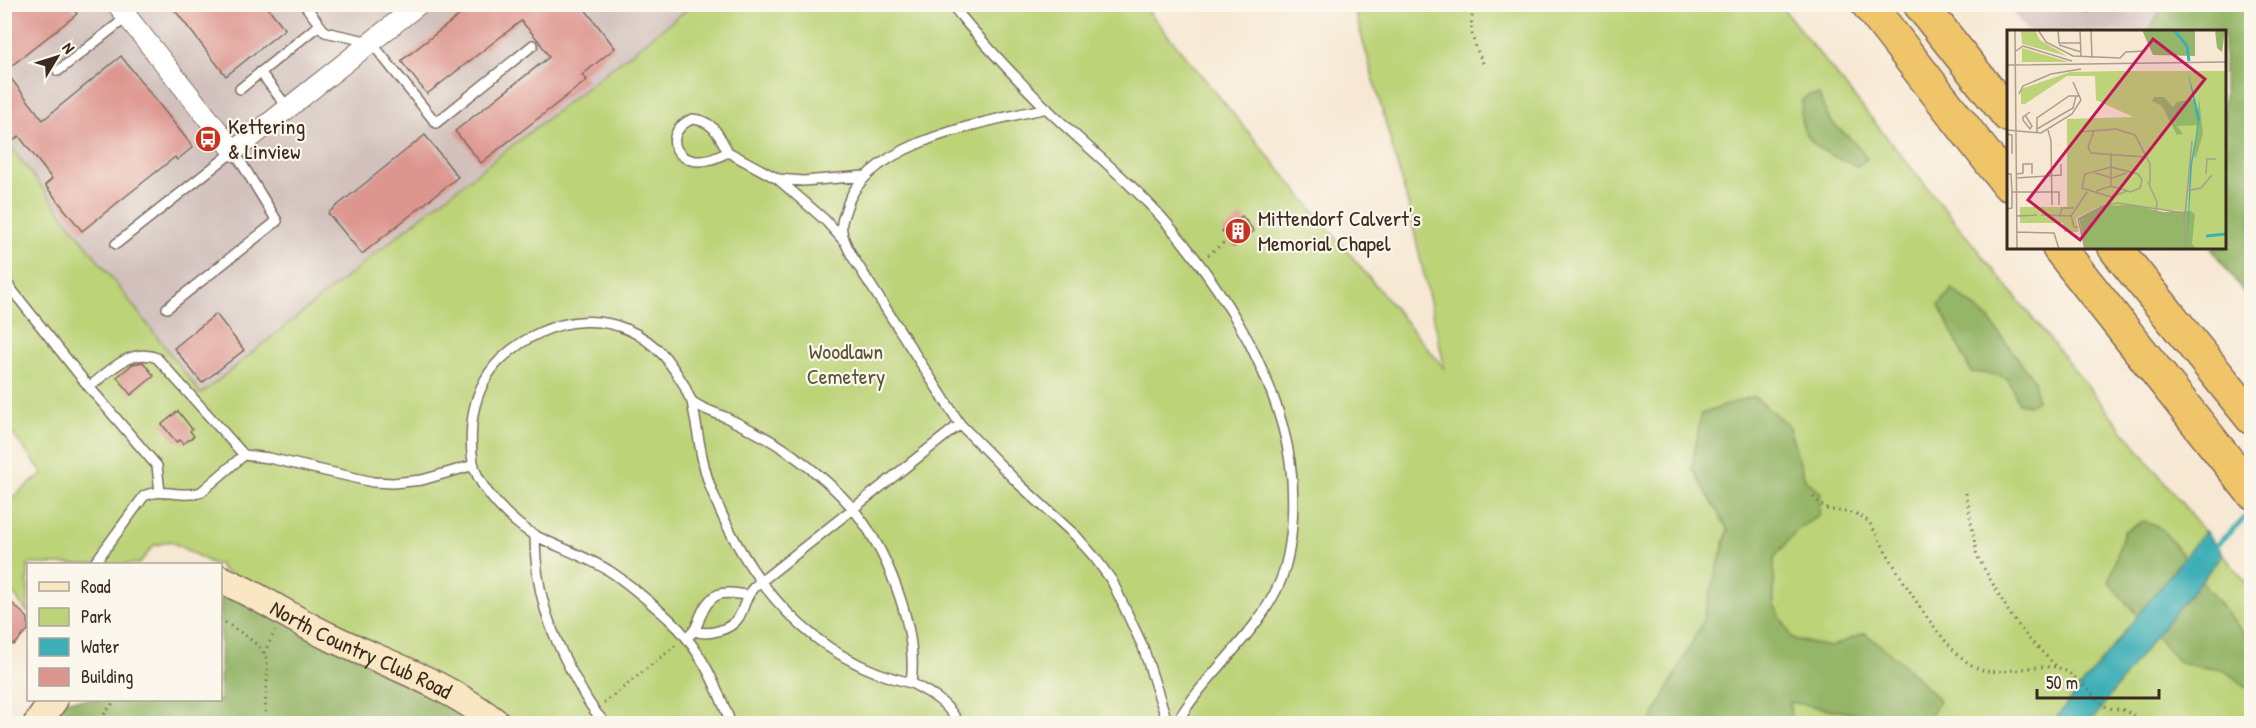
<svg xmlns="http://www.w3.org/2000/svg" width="2256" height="728" font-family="'Patrick Hand',sans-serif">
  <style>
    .industrial { fill: #d1c0bc }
    .green { fill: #bcd378; stroke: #7c7e4b; stroke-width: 1.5 }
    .forest { fill: #95b568; stroke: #687043; stroke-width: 1.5 }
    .water { fill: #3eafb6; stroke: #3c6c6a; stroke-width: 1.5 }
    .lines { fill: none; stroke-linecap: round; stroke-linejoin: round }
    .stream { stroke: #3eafb6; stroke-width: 4.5 }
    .building { fill: #dd958f }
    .lane-casing { stroke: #7d6c5e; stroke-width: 12 }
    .street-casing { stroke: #7d6c5e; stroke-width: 22 }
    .secondary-casing { stroke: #7d6c5e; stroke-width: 30 }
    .highway-casing { stroke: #7d6c5e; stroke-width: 36 }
    .path { stroke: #7d6c5e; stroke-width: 3; stroke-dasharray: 1.5 4.5; stroke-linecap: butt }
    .lane { stroke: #fff; stroke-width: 9 }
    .street { stroke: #fff; stroke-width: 20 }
    .secondary { stroke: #f9e7c3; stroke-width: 27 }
    .highway { stroke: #f0c469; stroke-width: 33 }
    .labels { text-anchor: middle; stroke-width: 4.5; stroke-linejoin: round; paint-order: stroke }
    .poi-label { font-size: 22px; fill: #3b2a1e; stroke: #fbf7ec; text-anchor: start }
    .park-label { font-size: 22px; fill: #5b5434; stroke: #fbf7ec }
    .street-label { font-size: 22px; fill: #3b2a1e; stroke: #fbf7ec }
    .inset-river { fill: none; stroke: #3eafb6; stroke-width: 3 }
    .inset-road { fill: none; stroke: #ac9c8b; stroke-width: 1.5 }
    .view { fill: #c2185b; fill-opacity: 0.15; stroke: #c2185b; stroke-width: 3 }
    .inset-edge { fill: none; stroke: #3b2a1e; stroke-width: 3 }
  </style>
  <rect width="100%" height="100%" fill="#fbf7ec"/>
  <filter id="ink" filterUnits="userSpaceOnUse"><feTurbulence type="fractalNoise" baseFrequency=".0167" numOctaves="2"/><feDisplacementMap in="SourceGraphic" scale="12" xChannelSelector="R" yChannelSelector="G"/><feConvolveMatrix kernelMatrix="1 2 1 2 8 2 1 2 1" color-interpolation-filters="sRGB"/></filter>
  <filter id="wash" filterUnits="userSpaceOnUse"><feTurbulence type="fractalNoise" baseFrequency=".008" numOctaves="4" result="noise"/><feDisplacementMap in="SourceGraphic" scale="24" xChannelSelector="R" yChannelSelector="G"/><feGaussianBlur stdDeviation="1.35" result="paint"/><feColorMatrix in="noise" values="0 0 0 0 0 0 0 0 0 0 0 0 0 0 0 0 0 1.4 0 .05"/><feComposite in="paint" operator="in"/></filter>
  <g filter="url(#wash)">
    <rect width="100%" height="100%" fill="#f7e8d4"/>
    <path class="industrial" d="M 5,5 L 694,5 L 201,394 L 5,138 Z
      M 2007,5 L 2164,5 L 2149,32 L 2027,31 Z"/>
    <path class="green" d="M 693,5 L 1143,5 L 1445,369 L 1408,204 L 1353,5 L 1780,5 L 2251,589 L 2251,723 L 511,723 L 221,569 L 220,564 L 213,564 L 170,541 L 153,546 L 139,564 L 28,564 L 28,613 L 5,583 L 5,503 L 43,473 L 5,424 L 4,138 L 201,394 L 432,208 Z"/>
    <path class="forest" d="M 2164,5 L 2251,5 L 2251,302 L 2211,248 L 2224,248 L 2224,32 L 2149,31 Z
      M 1809,95 L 1819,95 C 1822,103 1825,114 1831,121 C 1842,134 1860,143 1867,159 L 1857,166 C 1836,158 1809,149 1802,124 C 1800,117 1802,108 1802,100 Z
      M 1952,289 L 1987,317 L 2034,380 L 2037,401 L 2030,405 L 2019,403 L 2008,379 L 1999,375 L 1971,372 L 1939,305 Z
      M 1753,396 L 1788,425 L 1805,479 L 1821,493 L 1819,516 L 1798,529 L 1774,558 L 1774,605 L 1793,639 L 1830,647 L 1865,633 L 1902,663 L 1939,700 L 1927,723 L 1878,723 L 1861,715 L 1790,702 L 1791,723 L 1650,723 L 1702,623 L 1728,530 L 1692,468 L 1701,414 Z
      M 2144,521 L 2162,529 L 2217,601 L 2251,642 L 2251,691 L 2225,671 L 2180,663 L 2109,583 L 2124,531 Z
      M 221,579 L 498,724 L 37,724 L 54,700 L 220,700 Z"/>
    <path class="water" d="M 2205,531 L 2223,554 L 2148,645 L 2090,723 L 2052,723 Z"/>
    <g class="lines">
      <path class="stream" d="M 2213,548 L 2252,511"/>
    </g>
    <g id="blocks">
      <path class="building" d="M 4,4 L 69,4 L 77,14 L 5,71 L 43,120 L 121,56 L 193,147 L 177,160 L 175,157 L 82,231 L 45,185 L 52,179 L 19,136 L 13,141 L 4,130 Z
        M 170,4 L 265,4 L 285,29 L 226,76 Z
        M 474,4 L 581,4 L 615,48 L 582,75 L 587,80 L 481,163 L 455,131 L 549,57 L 539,41 L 521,21 L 427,94 L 401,61 Z
        M 425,135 L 458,177 L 362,254 L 328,213 Z
        M 1242,216 L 1254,231 L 1234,247 L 1222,231 Z
        M 216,314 L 244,350 L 202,383 L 174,348 Z
        M 143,362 L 154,376 L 131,395 L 117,377 L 133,364 Z
        M 178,411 L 192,429 L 190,431 L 194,436 L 183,444 L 180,440 L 176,442 L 162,424 Z
        M 4,596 L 28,618 L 28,630 L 14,645 L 4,636 Z"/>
    </g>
  </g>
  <g filter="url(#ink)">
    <use href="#blocks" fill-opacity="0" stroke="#7d6c5e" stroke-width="1.5"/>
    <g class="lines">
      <defs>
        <path id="lane" d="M 304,4 L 325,32 L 371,42 L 436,123 L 533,45
          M 951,4 C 981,41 1013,75 1046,108 C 1085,146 1128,179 1164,220 C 1197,257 1225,298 1249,342 C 1271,386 1288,430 1292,479 C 1294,513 1293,550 1280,582 C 1257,636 1205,673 1176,724
          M 2087,4 L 2089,7
          M 58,71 L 127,17
          M 260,72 L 288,108
          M 240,89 L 319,25
          M 1047,108 C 989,121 864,142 846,209 C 844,216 840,223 842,231 C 843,240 848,248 852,256 L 960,424 L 1020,485 L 1076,536 L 1096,559 L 1112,581 L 1143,647 L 1168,724
          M 692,119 C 713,120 719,135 728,152 C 720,156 711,161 701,161 C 673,162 663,132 692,119 Z
          M 728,152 L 778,179 L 803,181 L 865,176
          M 779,180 L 825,220 L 843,240
          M 116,244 L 234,151 L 277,221 L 167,308
          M 4,280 L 89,387 L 157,466 L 160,492
          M 89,387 C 109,372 130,347 157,358 L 244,455
          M 692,402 C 698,431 701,464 712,491 C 748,583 812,660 911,683
          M 535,536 C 535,591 549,630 575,678 C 584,695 592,710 606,724
          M 94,564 L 144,496 C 162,487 182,499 201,492 L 244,455 L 269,458 L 373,482 L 393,483 L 422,480 L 474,465
          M 695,631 C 708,636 731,630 739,617 C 745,606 745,597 754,587 L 960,424
          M 691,634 C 696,629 698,624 700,617 C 711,591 721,591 746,595
          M 731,724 C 716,685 700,647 669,619 C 650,602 630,584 608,570 C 586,557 561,548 538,537 C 514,525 478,489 473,462 C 471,450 471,436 472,423 C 474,400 484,375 501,359 C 549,314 618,305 665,357 C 672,366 678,375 684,385 C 687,391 689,400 694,403 C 703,409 715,413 725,417 C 745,427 765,436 784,449 C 806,464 830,483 848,503 C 885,544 919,627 911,683 C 931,693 948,703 959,724"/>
        <path id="street" d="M 117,4 L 234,151 L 419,4"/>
        <g id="secondary">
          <path id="s1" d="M 220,579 C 259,595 293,620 330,637 C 387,664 448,684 498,724"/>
          <path d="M 37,724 L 54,700"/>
        </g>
        <path id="highway" d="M 1868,4 L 2008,184
          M 1920,4 L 2008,115
          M 2059,248 L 2252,492
          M 2115,248 L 2252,418"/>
      </defs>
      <use href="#lane" class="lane-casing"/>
      <use href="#street" class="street-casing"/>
      <use href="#secondary" class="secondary-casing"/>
      <use href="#highway" class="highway-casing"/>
      <path class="path" d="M 1475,4 C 1468,29 1472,41 1483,63
        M 1208,255 L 1228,239
        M 1966,493 L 1977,556 L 2010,614 L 2028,638 L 2057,667
        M 1813,497 L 1826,509 L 1858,514 L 1869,522 C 1890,557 1945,664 1986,671 C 2005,674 2045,663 2059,668 C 2077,674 2091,695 2105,706 C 2111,710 2116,708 2123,710 C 2132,714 2142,719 2152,724
        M 220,619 C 232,627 257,641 264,654 C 273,670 261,703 267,724
        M 264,653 L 275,631
        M 604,703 L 676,645
        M 97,724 L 115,700
        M 2202,724 L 2252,721"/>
      <use href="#lane" class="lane"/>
      <use href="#street" class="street"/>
      <use href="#secondary" class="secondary"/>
      <use href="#highway" class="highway"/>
    </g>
  </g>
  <defs>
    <symbol id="bus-disc" viewBox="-11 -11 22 22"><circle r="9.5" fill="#c8321e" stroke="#fbf7ec"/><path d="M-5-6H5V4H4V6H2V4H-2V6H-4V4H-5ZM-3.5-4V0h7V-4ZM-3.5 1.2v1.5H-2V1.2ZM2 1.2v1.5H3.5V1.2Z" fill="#fff"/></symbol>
    <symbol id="building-disc" viewBox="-11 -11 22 22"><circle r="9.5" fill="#c8321e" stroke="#fbf7ec"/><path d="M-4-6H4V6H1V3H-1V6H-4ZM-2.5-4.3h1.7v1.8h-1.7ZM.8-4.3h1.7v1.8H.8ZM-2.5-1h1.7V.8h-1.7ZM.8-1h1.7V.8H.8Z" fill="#fff"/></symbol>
  </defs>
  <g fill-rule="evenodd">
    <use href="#bus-disc" x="193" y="124" width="30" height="30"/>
    <use href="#building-disc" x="1223" y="216" width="30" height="30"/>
  </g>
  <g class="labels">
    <g class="poi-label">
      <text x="228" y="134">Kettering<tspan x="228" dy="25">&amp; Linview</tspan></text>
      <text x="1258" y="226">Mittendorf Calvert's<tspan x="1258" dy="25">Memorial Chapel</tspan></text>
    </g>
    <g class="park-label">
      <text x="846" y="359">Woodlawn<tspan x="846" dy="25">Cemetery</tspan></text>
    </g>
    <g class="street-label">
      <text dy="8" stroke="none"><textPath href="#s1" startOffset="158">North Country Club Road</textPath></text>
    </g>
  </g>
  <g transform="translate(2007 30)">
    <rect width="219" height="219" fill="#f7e8d4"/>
    <path d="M 14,0 L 28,0 L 33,10 L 60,26 L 15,14 ZM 15,18 L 62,32 L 15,32 ZM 113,41 L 218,41 L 219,219 L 180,219 L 179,181 L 92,177 L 69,188 L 72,202 L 57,202 L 56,193 L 13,193 L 13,177 L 60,177 L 60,89 L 126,87 L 89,70 L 88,46 L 60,46 L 18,74 L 14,74 L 14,59 L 63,42 Z" fill="#bcd378"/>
    <path d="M 135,0 L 188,0 L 188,26 L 146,25 ZM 208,0 L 218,0 L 215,22 L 210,18 ZM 147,67 L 157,67 L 166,77 L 170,72 L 188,69 L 191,95 L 170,96 L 176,104 L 170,105 L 155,76 L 145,71 ZM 192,68 L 196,104 L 189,127 L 187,126 ZM 124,175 L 157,182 L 184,181 L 188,184 L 185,214 L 190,219 L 78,219 L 72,188 L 96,176 Z" fill="#95b568"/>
    <path d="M 181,42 L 193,88 L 185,135 L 180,219 L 183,136 L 191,95 Z" fill="#3eafb6"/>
    <path class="inset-river" d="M 167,0 L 180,16 L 182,31M 199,206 L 219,204"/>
    <path class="inset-road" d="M 8,0 L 10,219M 31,0 L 39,12 L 66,26 L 113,28 L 119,22 L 138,21M 51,0 L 52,13 L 74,13M 73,0 L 74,27M 84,0 L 85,28M 52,15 L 74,22M 9,21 L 16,16 L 65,31M 0,35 L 219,32M 12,64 L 16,56 L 44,44 L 74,39M 18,85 L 25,96 L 23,99 L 16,90 L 16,87 L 23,82M 30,99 L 66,78 L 69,66M 0,100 L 34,103 L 65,84 L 74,70 L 66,52M 41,100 L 44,111 L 45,175M 87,101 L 81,117 L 84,123 L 138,127M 72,102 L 109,99 L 128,105 L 143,134 L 143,153M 30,103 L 30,88 L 62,66 L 73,66M 0,104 L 5,105 L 5,124M 88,143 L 105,148 L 120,143M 0,144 L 4,144 L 5,162 L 5,178 L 0,179M 10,144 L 16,143 L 16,134 L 25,134 L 25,144M 199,144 L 200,129 L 209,129M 10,148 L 54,145 L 54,134M 141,152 L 150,172 L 149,181M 104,155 L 104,125M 89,161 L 104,156 L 124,162 L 133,158 L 135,150 L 131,144 L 104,137 L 78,144 L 75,158 L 104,167 L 120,161M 179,161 L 194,158 L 205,145M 5,162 L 52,162 L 52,175M 34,185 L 65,186M 53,185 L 55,178 L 67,178M 178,185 L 185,111M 10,186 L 30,185M 71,197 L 67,197 L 64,186 L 80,162M 10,202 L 47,203 L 52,219M 78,219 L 71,189 L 96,176 L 111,173 L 177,183 L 178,219"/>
    <path class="view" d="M 146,9 L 198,49 L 73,210 L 21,170 Z"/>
    <rect width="219" height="219" class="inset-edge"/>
  </g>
  <rect width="2256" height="728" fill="none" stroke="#fbf7ec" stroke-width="24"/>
  <rect x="27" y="563" width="195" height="138" fill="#fbf7ec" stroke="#aea59a" stroke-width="1.5"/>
  <rect x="39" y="582" width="30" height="9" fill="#f9e7c3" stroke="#aea59a" stroke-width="1.5"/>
  <text x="81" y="593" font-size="18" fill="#3b2a1e">Road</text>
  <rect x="39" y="608" width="30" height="18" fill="#bcd378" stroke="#aea59a" stroke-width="1.5"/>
  <text x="81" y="623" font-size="18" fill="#3b2a1e">Park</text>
  <rect x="39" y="638" width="30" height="18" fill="#3eafb6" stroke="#aea59a" stroke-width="1.5"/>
  <text x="81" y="653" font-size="18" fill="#3b2a1e">Water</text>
  <rect x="39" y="668" width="30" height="18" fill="#dd958f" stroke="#aea59a" stroke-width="1.5"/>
  <text x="81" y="683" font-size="18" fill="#3b2a1e">Building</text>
  <g transform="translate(57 57) rotate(52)" stroke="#fbf7ec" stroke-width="4.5" paint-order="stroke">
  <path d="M0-4.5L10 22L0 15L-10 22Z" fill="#3b2a1e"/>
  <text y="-9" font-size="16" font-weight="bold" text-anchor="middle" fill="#3b2a1e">N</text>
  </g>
  <path d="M2037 689v9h122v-9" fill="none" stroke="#3b2a1e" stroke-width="3"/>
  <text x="2046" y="689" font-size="18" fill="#3b2a1e" stroke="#fbf7ec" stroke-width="4.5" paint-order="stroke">50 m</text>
</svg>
